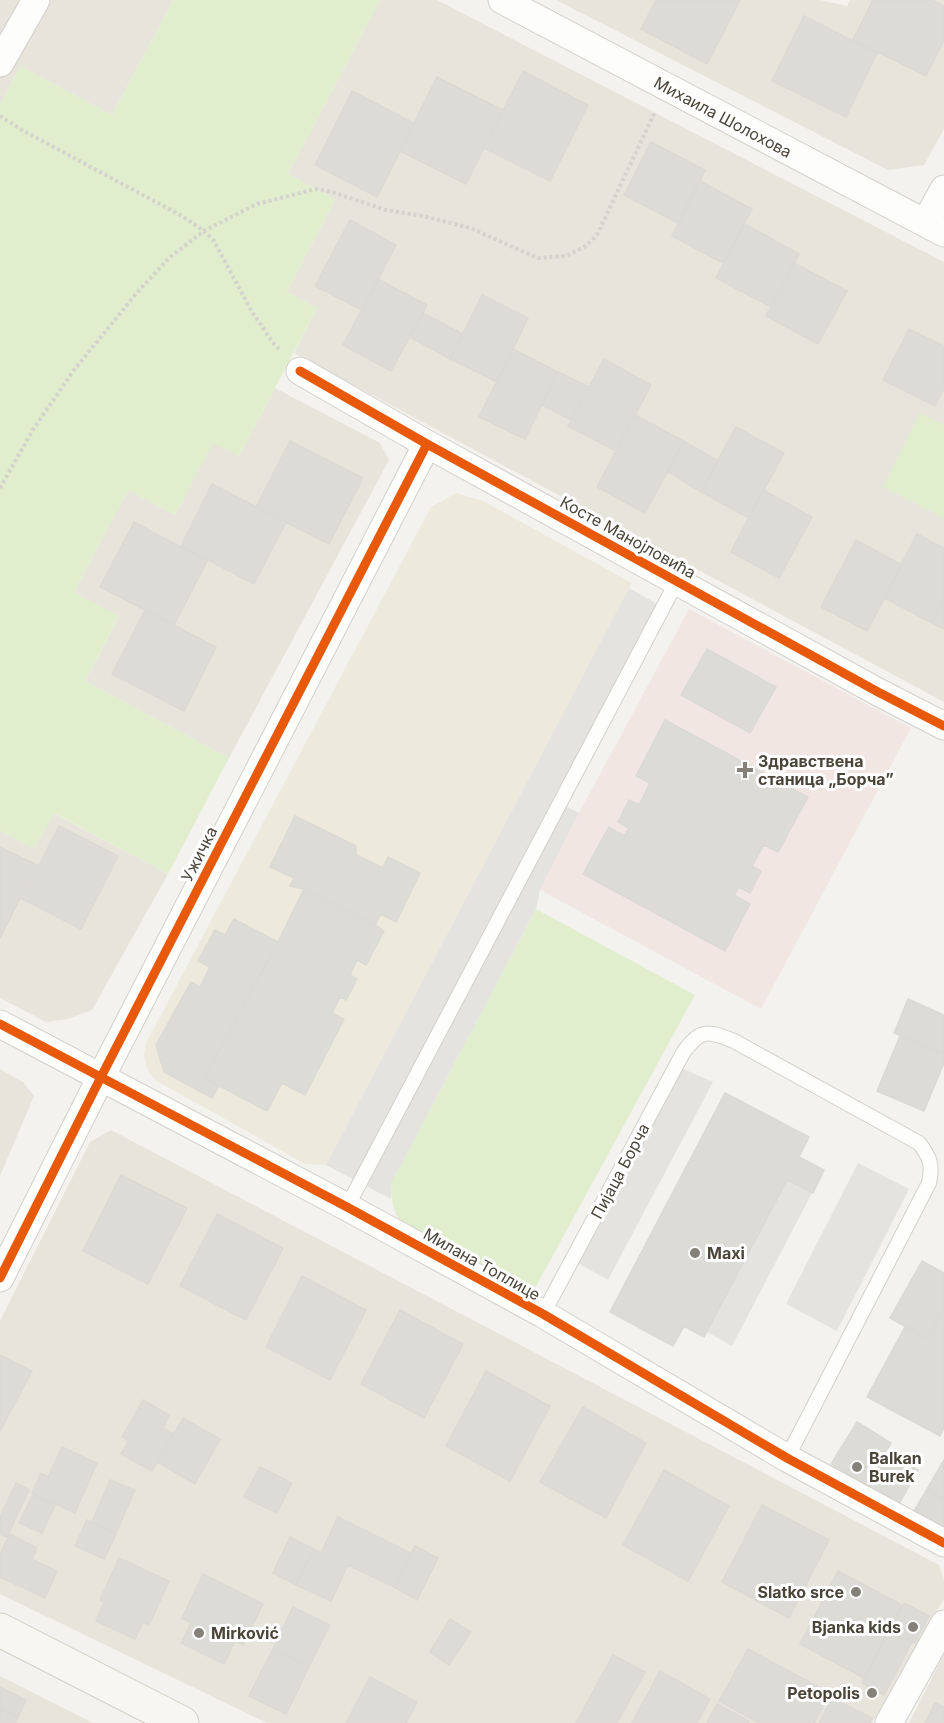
<svg xmlns="http://www.w3.org/2000/svg" width="944" height="1723" font-family="Inter,sans-serif">
  <style>
    .residential { fill: #e7e4db }
    .education { fill: #eee9dd }
    .medical { fill: #f2e6e3 }
    .green { fill: #e0eece }
    .parking { fill: #e5e3df }
    .building { fill: #dddbd6; stroke: #dbd9d3; stroke-width: 1.5 }
    .lines { fill: none; stroke-linecap: round; stroke-linejoin: round }
    .lane-casing { stroke: #d1d0cb; stroke-width: 16 }
    .street-casing { stroke: #d1d0cb; stroke-width: 29 }
    .secondary-casing { stroke: #d3cfc5; stroke-width: 35 }
    .path { stroke: #d3d2cc; stroke-width: 4; stroke-dasharray: 3 3; stroke-linecap: butt }
    .lane { stroke: #fdfdfc; stroke-width: 14 }
    .street { stroke: #fdfdfc; stroke-width: 27 }
    .secondary { stroke: #f7f6f1; stroke-width: 33 }
    .cycleway-casing { stroke: #fff; stroke-width: 13 }
    .cycleway { stroke: #e8590c; stroke-width: 9 }
    .poi-dot { fill: #868178; stroke: #fff; stroke-width: 2 }
    .labels { text-anchor: middle; stroke-width: 6; stroke-linejoin: round; paint-order: stroke }
    .street-label { font-size: 16px; fill: #4b4438; stroke: #fff }
    .poi-label { font-size: 16px; font-weight: bold; fill: #4b4438; stroke: #fff; text-anchor: start }
  </style>
  <rect width="100%" height="100%" fill="#f3f2ee"/>
  <path class="residential" d="M 0,0 L 173,0 L 112,115 L 20,66 L 0,104 Z
    M 380,0 L 437,0 L 944,262 L 944,702 L 294,353 L 317,308 L 287,292 L 335,199 L 288,174 Z
    M 556,0 L 820,0 L 847,6 L 850,0 L 944,0 L 944,129 L 924,165 L 888,170 Z
    M 275,388 L 380,443 L 389,460 L 229,758 L 85,681 L 119,617 L 74,592 L 128,490 L 175,515 L 213,442 L 239,456 Z
    M 53,813 L 168,874 L 92,1010 L 68,1019 L 46,1022 L 0,998 L 0,831 L 34,849 Z
    M 0,1069 L 23,1082 L 34,1096 L 0,1176 Z
    M 111,1130 L 939,1565 L 944,1581 L 944,1599 L 872,1723 L 267,1723 L 0,1594 L 0,1321 L 90,1142 Z
    M 944,1654 L 944,1723 L 909,1723 Z
    M 0,1676 L 93,1723 L 0,1723 Z"/>
  <path class="education" d="M 456,493 L 483,501 L 632,583 L 326,1165 L 305,1164 L 155,1080 L 147,1069 L 144,1055 L 146,1043 L 431,507 Z"/>
  <path class="medical" d="M 689,609 L 911,728 L 761,1009 L 540,890 L 579,813 Z"/>
  <path class="green" d="M 173,0 L 380,0 L 288,174 L 335,199 L 287,292 L 317,308 L 239,456 L 213,443 L 175,515 L 128,490 L 74,592 L 119,616 L 85,681 L 229,758 L 168,874 L 54,813 L 34,849 L 0,831 L 0,104 L 20,66 L 112,115 Z
    M 920,413 L 944,425 L 944,518 L 883,487 Z
    M 536,909 L 695,995 L 533,1292 L 402,1224 C 392,1210 391,1199 392,1182 Z"/>
  <path class="parking" d="M 629,588 L 661,606 L 560,803 L 579,813 L 540,890 L 536,909 L 392,1182 L 391,1199 L 326,1165 Z
    M 681,1068 L 713,1082 L 608,1280 L 578,1263 Z
    M 858,1163 L 909,1189 L 837,1331 L 786,1304 Z
    M 787,1180 L 812,1193 L 732,1346 L 707,1332 Z"/>
  <path class="building" d="M 656,0 L 740,0 L 707,64 L 641,29 Z
    M 873,0 L 932,0 L 944,6 L 944,40 L 926,76 L 853,40 Z
    M 804,16 L 877,53 L 846,117 L 772,81 Z
    M 523,71 L 588,105 L 550,181 L 484,148 Z
    M 437,77 L 503,110 L 466,184 L 400,151 Z
    M 352,91 L 414,123 L 377,197 L 315,165 Z
    M 651,142 L 705,170 L 678,223 L 624,195 Z
    M 700,181 L 752,209 L 723,263 L 672,236 Z
    M 350,220 L 396,245 L 362,310 L 315,286 Z
    M 745,224 L 799,254 L 771,307 L 716,278 Z
    M 794,263 L 847,291 L 818,344 L 766,316 Z
    M 378,279 L 427,305 L 391,371 L 343,345 Z
    M 482,295 L 528,318 L 497,382 L 450,359 Z
    M 423,313 L 463,334 L 450,359 L 410,337 Z
    M 909,329 L 944,346 L 944,388 L 935,406 L 883,380 Z
    M 513,349 L 558,372 L 525,439 L 479,417 Z
    M 604,359 L 651,385 L 616,451 L 568,426 Z
    M 558,372 L 589,387 L 571,420 L 542,405 Z
    M 635,415 L 684,441 L 645,513 L 597,487 Z
    M 736,427 L 784,453 L 749,518 L 701,492 Z
    M 290,441 L 363,478 L 329,544 L 256,507 Z
    M 684,441 L 718,461 L 701,492 L 667,471 Z
    M 212,484 L 286,522 L 254,584 L 181,546 Z
    M 763,490 L 812,517 L 779,578 L 731,552 Z
    M 134,522 L 207,561 L 174,625 L 100,587 Z
    M 917,534 L 944,548 L 944,600 L 932,623 L 884,598 Z
    M 856,540 L 902,565 L 867,631 L 821,607 Z
    M 944,600 L 944,629 L 932,623 Z
    M 145,610 L 216,647 L 184,711 L 112,674 Z
    M 707,649 L 776,687 L 750,733 L 681,695 Z
    M 665,720 L 808,797 L 778,852 L 764,845 L 752,866 L 761,871 L 750,893 L 739,887 L 734,895 L 750,904 L 725,951 L 583,874 L 609,827 L 624,836 L 629,828 L 618,822 L 629,800 L 639,805 L 650,783 L 636,776 Z
    M 295,816 L 356,846 L 356,855 L 383,868 L 388,857 L 420,873 L 396,922 L 381,914 L 375,925 L 304,889 L 290,886 L 294,878 L 270,867 Z
    M 59,826 L 118,856 L 81,929 L 22,899 Z
    M 0,847 L 37,865 L 0,938 Z
    M 304,889 L 375,925 L 384,931 L 366,965 L 357,960 L 350,975 L 357,979 L 346,1000 L 340,997 L 332,1013 L 344,1019 L 305,1095 L 282,1083 L 267,1111 L 204,1078 L 278,942 Z
    M 234,919 L 278,942 L 204,1078 L 219,1086 L 212,1098 L 164,1072 L 156,1045 L 191,982 L 200,987 L 210,967 L 198,961 L 215,930 L 225,935 Z
    M 908,999 L 944,1015 L 944,1054 L 894,1033 Z
    M 900,1036 L 944,1054 L 944,1063 L 924,1111 L 877,1091 Z
    M 725,1093 L 809,1137 L 799,1157 L 824,1170 L 813,1193 L 787,1180 L 704,1337 L 684,1326 L 673,1346 L 610,1312 Z
    M 121,1175 L 187,1208 L 148,1284 L 83,1251 Z
    M 217,1214 L 283,1248 L 246,1320 L 180,1286 Z
    M 922,1261 L 944,1273 L 944,1308 L 927,1339 L 890,1318 Z
    M 302,1276 L 366,1310 L 330,1380 L 266,1347 Z
    M 944,1308 L 944,1428 L 940,1436 L 867,1397 L 905,1327 L 927,1339 Z
    M 400,1310 L 463,1344 L 424,1418 L 361,1384 Z
    M 0,1355 L 32,1371 L 0,1431 Z
    M 486,1371 L 550,1406 L 510,1481 L 446,1446 Z
    M 143,1400 L 169,1415 L 163,1428 L 173,1434 L 152,1471 L 121,1454 L 129,1441 L 122,1437 Z
    M 583,1407 L 646,1443 L 606,1518 L 540,1482 Z
    M 183,1418 L 220,1439 L 195,1484 L 157,1462 Z
    M 857,1422 L 891,1443 L 867,1485 L 831,1464 Z
    M 62,1447 L 97,1463 L 75,1513 L 32,1493 L 41,1473 L 48,1477 Z
    M 886,1452 L 918,1470 L 899,1504 L 867,1485 Z
    M 944,1460 L 944,1500 L 927,1489 Z
    M 260,1467 L 292,1483 L 277,1513 L 244,1497 Z
    M 664,1470 L 729,1506 L 688,1581 L 623,1545 Z
    M 110,1480 L 135,1490 L 116,1533 L 92,1522 Z
    M 16,1483 L 29,1490 L 7,1537 L 0,1534 L 0,1517 Z
    M 927,1489 L 944,1500 L 944,1528 L 914,1511 Z
    M 33,1495 L 55,1505 L 42,1533 L 19,1523 Z
    M 762,1505 L 829,1540 L 789,1618 L 722,1582 Z
    M 338,1517 L 411,1553 L 394,1587 L 348,1565 L 331,1601 L 296,1585 L 314,1549 L 321,1553 Z
    M 87,1520 L 116,1534 L 104,1559 L 75,1546 Z
    M 10,1534 L 37,1548 L 32,1559 L 57,1571 L 45,1598 L 0,1577 L 0,1554 Z
    M 290,1537 L 314,1549 L 296,1585 L 273,1573 Z
    M 415,1546 L 438,1558 L 417,1600 L 394,1587 Z
    M 119,1558 L 169,1581 L 149,1625 L 143,1622 L 135,1639 L 96,1621 L 104,1602 L 100,1600 Z
    M 838,1571 L 902,1605 L 864,1678 L 800,1644 Z
    M 203,1574 L 263,1604 L 243,1645 L 235,1641 L 224,1664 L 181,1643 L 191,1623 L 182,1618 Z
    M 904,1603 L 929,1616 L 915,1643 L 891,1630 Z
    M 293,1607 L 330,1625 L 309,1667 L 273,1649 Z
    M 450,1619 L 471,1632 L 449,1665 L 430,1652 Z
    M 890,1630 L 912,1642 L 884,1695 L 862,1683 Z
    M 273,1649 L 309,1667 L 286,1714 L 249,1696 Z
    M 748,1649 L 830,1693 L 814,1723 L 759,1723 L 719,1701 Z
    M 613,1655 L 645,1672 L 617,1723 L 576,1723 Z
    M 660,1671 L 710,1699 L 697,1723 L 632,1723 Z
    M 370,1677 L 417,1702 L 406,1723 L 346,1723 Z
    M 0,1687 L 26,1700 L 18,1717 L 0,1708 Z
    M 832,1698 L 872,1718 L 870,1723 L 819,1723 Z
    M 935,1703 L 944,1707 L 944,1723 L 925,1723 Z
    M 717,1704 L 749,1721 L 748,1723 L 707,1723 Z
    M 0,1709 L 18,1717 L 15,1723 L 0,1723 Z"/>
  <g class="lines">
    <defs>
      <path id="lane" d="M 347,1207 L 677,581
        M 543,1314 L 683,1053 C 700,1029 707,1030 734,1041 L 919,1143 C 930,1157 933,1165 929,1183 L 787,1458"/>
      <path id="street" d="M 502,0 L 944,233
        M 0,63 L 36,0
        M 925,223 L 944,189
        M 300,371 L 427,444 L 878,692 L 944,726
        M 0,1024 L 347,1207 L 543,1314 L 787,1458 L 944,1543
        M 0,1278 L 101,1077 L 427,444
        M 889,1723 L 944,1624"/>
      <path id="secondary" d="M 0,1630 L 182,1723"/>
    </defs>
    <use href="#lane" class="lane-casing"/>
    <use href="#street" class="street-casing"/>
    <use href="#secondary" class="secondary-casing"/>
    <path class="path" d="M 0,116 L 22,130 L 182,216 L 204,231 L 214,241 L 252,312 L 274,344 L 281,351
      M 0,488 L 34,428 L 74,370 L 135,295 L 170,257 L 204,231 L 257,204 L 316,189 L 332,192 L 386,210 L 423,216 L 470,228 L 538,258 L 566,256 L 586,246 L 597,235 L 655,112"/>
    <use href="#lane" class="lane"/>
    <use href="#street" class="street"/>
    <use href="#secondary" class="secondary"/>
    <defs>
      <path id="cycleway" d="M 300,371 L 427,444 L 878,692 L 944,726
        M 0,1024 L 347,1207 L 543,1314 L 787,1458 L 944,1543
        M 0,1278 L 101,1077 L 427,444"/>
    </defs>
    <use href="#cycleway" class="cycleway-casing"/>
    <use href="#cycleway" class="cycleway"/>
  </g>
  <g class="poi-dot">
    <path d="M742 761h6v6h6v6h-6v6h-6v-6h-6v-6h6z"/>
    <circle cx="695" cy="1253" r="6"/>
    <circle cx="857" cy="1467" r="6"/>
    <circle cx="856" cy="1592" r="6"/>
    <circle cx="913" cy="1627" r="6"/>
    <circle cx="199" cy="1633" r="6"/>
    <circle cx="872" cy="1693" r="6"/>
  </g>
  <g class="labels">
    <g class="street-label">
      <text transform="translate(723 117) rotate(28)" y="6">Михаила Шолохова</text>
      <text transform="translate(628 537) rotate(29)" y="6">Косте Манојловића</text>
      <text transform="translate(199 854) rotate(-63)" y="6">Ужичка</text>
      <text transform="translate(620 1171) rotate(-62)" y="6">Пијаца Борча</text>
      <text transform="translate(482 1264) rotate(29)" y="6">Милана Топлице</text>
    </g>
    <g class="poi-label">
      <text x="758" y="767">Здравствена<tspan x="758" dy="18">станица „Борча”</tspan></text>
      <text x="707" y="1259">Maxi</text>
      <text x="869" y="1464">Balkan<tspan x="869" dy="18">Burek</tspan></text>
      <text x="844" y="1598" text-anchor="end">Slatko srce</text>
      <text x="901" y="1633" text-anchor="end">Bjanka kids</text>
      <text x="211" y="1639">Mirković</text>
      <text x="860" y="1699" text-anchor="end">Petopolis</text>
    </g>
  </g>
</svg>
